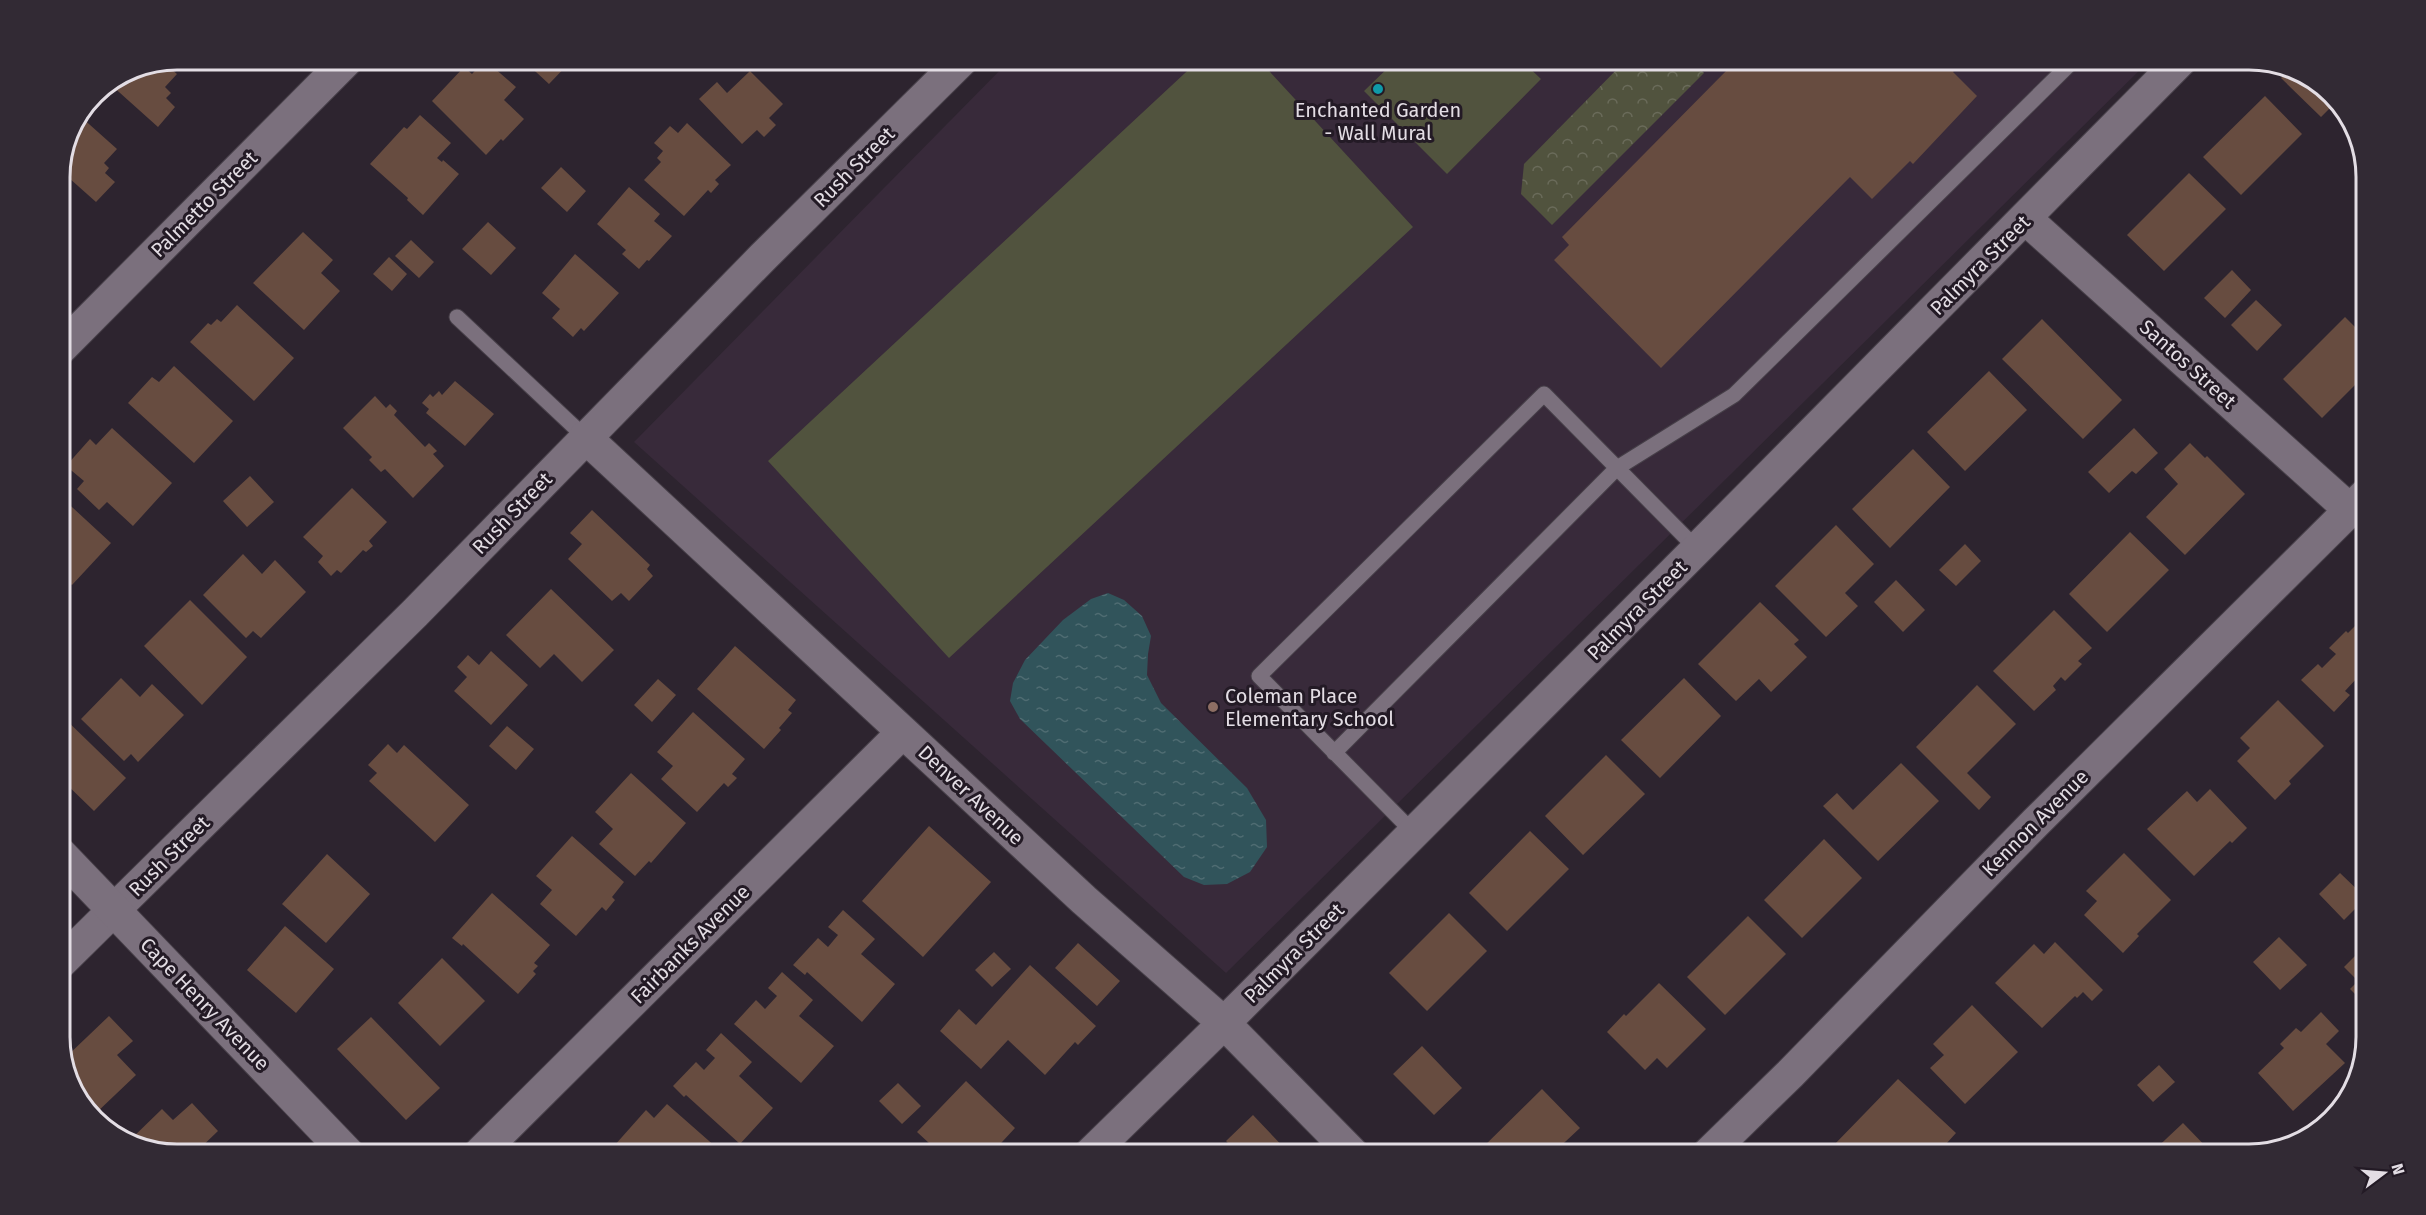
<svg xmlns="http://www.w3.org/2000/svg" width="2426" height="1215" font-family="'Fira Sans',sans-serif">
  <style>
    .built { fill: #382a3a }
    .park { fill: url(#park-crowns) }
    .pitch { fill: #51533e }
    .water { fill: url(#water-ripples) }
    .building { fill: #674c40 }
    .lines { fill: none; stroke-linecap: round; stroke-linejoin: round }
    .lane-casing { stroke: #463f48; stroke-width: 17 }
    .street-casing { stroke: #463f48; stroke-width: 34 }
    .secondary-casing { stroke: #463f48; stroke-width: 35 }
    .lane { stroke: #7b707d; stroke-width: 15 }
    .street { stroke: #7b707d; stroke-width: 32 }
    .secondary { stroke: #7b707d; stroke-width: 33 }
    .culture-dot { fill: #0f9aa8; stroke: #231a25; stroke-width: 2 }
    .education-dot { fill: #8d6e63; stroke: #231a25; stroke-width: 2 }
    .labels { text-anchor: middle; stroke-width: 6; stroke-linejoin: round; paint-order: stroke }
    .poi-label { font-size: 20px; fill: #e3dde4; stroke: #231a25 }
    .street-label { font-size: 20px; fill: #e3dde4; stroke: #231a25 }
    .rim { fill: none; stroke: #e3dde4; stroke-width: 3 }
  </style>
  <defs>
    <pattern id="park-crowns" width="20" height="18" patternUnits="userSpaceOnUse" patternTransform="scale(1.5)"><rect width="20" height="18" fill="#51533e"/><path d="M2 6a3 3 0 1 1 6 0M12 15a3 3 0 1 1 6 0" fill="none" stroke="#6a6b5a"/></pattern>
    <pattern id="water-ripples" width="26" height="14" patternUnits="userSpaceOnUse" patternTransform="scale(1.5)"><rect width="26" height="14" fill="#31545b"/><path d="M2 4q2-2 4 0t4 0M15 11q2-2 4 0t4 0" fill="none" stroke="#4f6c72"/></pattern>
  </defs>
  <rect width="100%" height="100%" fill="#2d242f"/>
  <path class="built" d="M 1010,60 L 2150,60 L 1226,973 L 634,442 Z"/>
  <path class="park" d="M 1626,60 L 1691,60 L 1704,73 L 1552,225 L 1521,194 L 1524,164 Z"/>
  <path class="pitch" d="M 1199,60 L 1259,60 L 1413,227 L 949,658 L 768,461 Z
    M 1396,60 L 1521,60 L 1541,79 L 1447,174 L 1364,91 Z"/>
  <path class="water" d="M 1108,593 L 1124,600 L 1142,616 L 1151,636 L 1148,654 L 1147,675 L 1161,703 L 1247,788 L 1266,820 L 1267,847 L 1250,872 L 1227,884 L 1204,885 L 1184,877 L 1020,719 L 1010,701 L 1013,683 L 1025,660 L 1063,620 L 1091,599 Z"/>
  <path class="building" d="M 485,60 L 516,87 L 504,100 L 524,119 L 503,141 L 501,139 L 486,155 L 432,101 L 464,67 L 472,74 Z
    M 523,60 L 572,60 L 549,84 Z
    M 1719,60 L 1964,60 L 1953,72 L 1977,96 L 1913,164 L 1910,161 L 1872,199 L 1850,177 L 1661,368 L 1554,260 L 1569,245 L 1562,237 L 1728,69 Z
    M 164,63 L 177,74 L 165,87 L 171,93 L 166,98 L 175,107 L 158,127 L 110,84 L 133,69 Z
    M 2289,70 L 2300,72 L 2335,103 L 2321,117 L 2281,78 Z
    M 750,71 L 783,104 L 769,118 L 776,125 L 764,137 L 757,130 L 742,144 L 699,99 L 717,82 L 727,93 Z
    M 2265,96 L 2302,134 L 2241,195 L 2203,157 Z
    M 420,115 L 451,143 L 437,158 L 442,162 L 443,160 L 459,174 L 423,215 L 407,200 L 408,198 L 370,164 L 404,127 L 407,129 Z
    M 80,116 L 117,149 L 104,163 L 109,168 L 105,173 L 115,182 L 96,202 L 60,170 L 69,132 Z
    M 687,123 L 731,165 L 715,180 L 719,184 L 711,193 L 708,190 L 684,216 L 644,180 L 661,162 L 657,158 L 663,151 L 654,143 L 670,126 L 678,133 Z
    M 561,167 L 586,191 L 567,212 L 541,188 Z
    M 2189,173 L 2226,209 L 2164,271 L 2127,235 Z
    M 629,187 L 660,214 L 654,221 L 672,236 L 649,261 L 647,260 L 639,269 L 622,254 L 626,250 L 597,224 Z
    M 60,192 L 67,198 L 60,205 Z
    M 488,222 L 516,248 L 491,275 L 462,249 Z
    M 60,226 L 66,231 L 60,237 Z
    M 303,232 L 333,260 L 321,273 L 340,291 L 304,330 L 253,283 Z
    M 411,240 L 434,262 L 419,278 L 395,256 Z
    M 575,254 L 619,293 L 584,331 L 581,328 L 573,337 L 552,318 L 560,309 L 542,293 Z
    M 389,257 L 407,274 L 392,291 L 373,274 Z
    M 2232,270 L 2251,290 L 2225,318 L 2204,298 Z
    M 2366,297 L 2366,308 L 2360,303 Z
    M 2256,300 L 2282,325 L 2257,351 L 2231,325 Z
    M 237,305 L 294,358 L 254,401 L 190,342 L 208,323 L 211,325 L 217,319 L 221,322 Z
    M 2345,317 L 2366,338 L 2366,374 L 2322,418 L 2283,379 Z
    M 2042,319 L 2122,400 L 2083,439 L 2002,359 Z
    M 174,366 L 233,421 L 194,463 L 128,403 L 152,377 L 159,382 Z
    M 1989,371 L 2027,410 L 1965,471 L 1927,432 Z
    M 455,381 L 494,414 L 465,446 L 426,413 L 429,409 L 422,403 L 430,394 L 433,397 L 439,391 L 442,395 Z
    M 375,396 L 386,408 L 390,404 L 397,411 L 394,415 L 425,447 L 429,443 L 437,451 L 433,454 L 444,466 L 413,498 L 385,469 L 381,472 L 369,460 L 372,457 L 343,428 Z
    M 112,428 L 172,483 L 133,526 L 107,502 L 99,510 L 77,489 L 84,481 L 66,466 L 90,439 L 96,445 Z
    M 2134,428 L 2158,453 L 2136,474 L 2132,471 L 2109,493 L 2088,472 Z
    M 2190,443 L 2205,458 L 2207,456 L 2245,494 L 2185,555 L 2146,517 L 2178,484 L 2164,469 Z
    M 1913,449 L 1950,487 L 1890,548 L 1852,509 Z
    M 250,476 L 274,502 L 247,527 L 223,501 Z
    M 352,488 L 387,522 L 369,541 L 373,546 L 366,552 L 363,550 L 341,573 L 337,570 L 331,576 L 318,562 L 323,556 L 303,537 Z
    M 60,496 L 111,543 L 72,585 L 60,575 Z
    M 592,510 L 650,565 L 647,569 L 653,576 L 629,601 L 621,593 L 612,601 L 568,559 L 582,544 L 570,533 Z
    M 1836,525 L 1874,564 L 1845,593 L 1858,606 L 1826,637 L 1775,586 Z
    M 2130,532 L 2169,570 L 2107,632 L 2069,594 Z
    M 1965,544 L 1981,561 L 1956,586 L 1939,570 Z
    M 243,554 L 262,574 L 275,560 L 306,592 L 261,638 L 253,631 L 246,638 L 203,595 Z
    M 1896,580 L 1925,610 L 1903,632 L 1874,602 Z
    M 551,589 L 614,650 L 582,682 L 554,654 L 540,668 L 506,635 Z
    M 190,600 L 247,657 L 202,705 L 144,646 Z
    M 1760,602 L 1799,640 L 1794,644 L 1807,657 L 1771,692 L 1759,679 L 1736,701 L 1698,664 Z
    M 2054,610 L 2092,648 L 2078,661 L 2082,664 L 2065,681 L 2061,677 L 2053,686 L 2056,690 L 2034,711 L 1993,671 Z
    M 2366,615 L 2366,685 L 2358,677 L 2345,691 L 2350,695 L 2334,712 L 2301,680 L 2318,664 L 2322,668 L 2336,654 L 2329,648 L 2346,631 L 2348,633 Z
    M 735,646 L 796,700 L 788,710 L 792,713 L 779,728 L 781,730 L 764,749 L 697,689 Z
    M 491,651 L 528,685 L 491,725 L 454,691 L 467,677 L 457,667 L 468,655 L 479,665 Z
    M 121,678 L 140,697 L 152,684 L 184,715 L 138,762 L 131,754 L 124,761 L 81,719 Z
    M 1684,678 L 1721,716 L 1660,778 L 1621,740 Z
    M 658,679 L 676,695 L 652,722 L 634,705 Z
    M 1977,685 L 2016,724 L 1967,773 L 1991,797 L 1979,810 L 1916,747 Z
    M 2278,700 L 2324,746 L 2289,781 L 2291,784 L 2275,800 L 2237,761 L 2250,748 L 2240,738 Z
    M 693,712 L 745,759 L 732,774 L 737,778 L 728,787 L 724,783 L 697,812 L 661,779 L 673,766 L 657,752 Z
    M 60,714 L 126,778 L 94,811 L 60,778 Z
    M 507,726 L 534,749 L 516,770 L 489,746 Z
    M 388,744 L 397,753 L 404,745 L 469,805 L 435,842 L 369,781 L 377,773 L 368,765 Z
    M 1606,755 L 1645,794 L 1583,855 L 1545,816 Z
    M 1901,763 L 1939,801 L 1878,861 L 1823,806 L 1837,793 L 1853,810 Z
    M 631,773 L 686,823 L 651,863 L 649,861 L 635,876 L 599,844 L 613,829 L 595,812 Z
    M 2210,789 L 2247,828 L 2232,843 L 2230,841 L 2194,876 L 2147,829 L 2187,791 L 2197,802 Z
    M 929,826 L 991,882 L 923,957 L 862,901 Z
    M 1530,831 L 1569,869 L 1507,931 L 1469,893 Z
    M 572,836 L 624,882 L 612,897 L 615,900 L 606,911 L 602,907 L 576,936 L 540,904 L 552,890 L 536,876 Z
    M 1824,839 L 1862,878 L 1802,938 L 1764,900 Z
    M 2124,853 L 2171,900 L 2137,934 L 2139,936 L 2123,953 L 2084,915 L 2097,901 L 2086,891 Z
    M 327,854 L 370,894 L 326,943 L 282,904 Z
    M 2340,873 L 2366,898 L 2344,920 L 2319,894 Z
    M 492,893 L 550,945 L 534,963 L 538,966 L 533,971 L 536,974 L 518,994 L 463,944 L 462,946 L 452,938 Z
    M 843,910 L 875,939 L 861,954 L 895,984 L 862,1022 L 807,972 L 805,975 L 793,965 L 818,938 L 828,947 L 838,935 L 828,927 Z
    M 1449,913 L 1487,951 L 1427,1011 L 1389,973 Z
    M 1748,916 L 1786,954 L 1725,1015 L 1687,977 Z
    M 285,926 L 334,969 L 296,1013 L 247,970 Z
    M 2279,937 L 2307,965 L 2280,990 L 2253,962 Z
    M 2055,942 L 2103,990 L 2092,1001 L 2083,992 L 2077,998 L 2075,996 L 2042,1028 L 1995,983 L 2034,944 L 2044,954 Z
    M 1078,943 L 1120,981 L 1097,1006 L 1055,968 Z
    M 2366,945 L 2366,1005 L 2350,989 L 2358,981 L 2344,967 Z
    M 994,952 L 1011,969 L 992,987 L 975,970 Z
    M 442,958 L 485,1001 L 440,1046 L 398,1003 Z
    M 1030,965 L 1096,1026 L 1078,1045 L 1075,1042 L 1045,1075 L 1008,1040 L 981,1069 L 940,1031 L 959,1009 L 976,1025 Z
    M 782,972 L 813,1000 L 799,1016 L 834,1046 L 801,1083 L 734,1024 L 756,1000 L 765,1009 L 777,996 L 768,988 Z
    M 1659,983 L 1706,1029 L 1667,1068 L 1657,1058 L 1645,1070 L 1607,1032 L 1624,1014 L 1626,1016 Z
    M 1972,1005 L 2018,1052 L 1965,1104 L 1930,1068 L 1944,1055 L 1933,1044 Z
    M 2321,1012 L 2339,1031 L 2326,1044 L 2345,1063 L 2293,1111 L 2258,1073 L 2284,1048 L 2280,1044 L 2296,1028 L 2301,1032 Z
    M 109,1016 L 133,1041 L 117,1055 L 136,1075 L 95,1114 L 78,1097 L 65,1058 Z
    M 371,1017 L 440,1088 L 406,1120 L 337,1049 Z
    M 721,1033 L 752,1062 L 739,1076 L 773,1108 L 740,1144 L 686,1095 L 684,1097 L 673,1086 L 696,1062 L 704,1070 L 715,1058 L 706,1050 Z
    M 1422,1046 L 1462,1088 L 1434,1115 L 1393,1074 Z
    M 2159,1065 L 2175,1082 L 2153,1102 L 2137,1085 Z
    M 1898,1079 L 1956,1133 L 1936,1155 L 1841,1155 L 1832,1147 Z
    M 966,1081 L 1015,1128 L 990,1155 L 987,1152 L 984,1155 L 942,1155 L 917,1132 Z
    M 898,1083 L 921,1106 L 902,1124 L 879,1101 Z
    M 1542,1089 L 1580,1128 L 1551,1155 L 1475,1155 Z
    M 192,1103 L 218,1131 L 193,1155 L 178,1155 L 127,1143 L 162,1109 L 173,1120 Z
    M 667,1104 L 717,1148 L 712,1155 L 624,1155 L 614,1146 L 646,1110 L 654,1118 Z
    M 1253,1115 L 1291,1155 L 1239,1155 L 1226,1141 Z
    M 2183,1123 L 2214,1155 L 2149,1155 Z"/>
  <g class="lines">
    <defs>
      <path id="lane" d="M 457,317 L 585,437
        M 1334,753 L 1617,468 L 1734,395 L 2074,60
        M 1414,833 L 1259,676 L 1544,394 L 1697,549"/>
      <path id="street" d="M 2026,219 L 2350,510
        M 60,349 L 347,60
        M 585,437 L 1084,900 L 1224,1023 L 1354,1155
        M 60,963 L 415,613 L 763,257 L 962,60
        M 478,1155 L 903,732
        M 1089,1155 L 1224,1023 L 1697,549 L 2181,60
        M 1707,1155 L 1790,1074 L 2036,822 L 2366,494"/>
      <path id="secondary" d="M 60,854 L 349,1155"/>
    </defs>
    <use href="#lane" class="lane-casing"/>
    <use href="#street" class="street-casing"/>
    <use href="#secondary" class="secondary-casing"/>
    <use href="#lane" class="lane"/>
    <use href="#street" class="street"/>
    <use href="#secondary" class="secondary"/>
  </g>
  <circle class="culture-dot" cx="1378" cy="89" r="6"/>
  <circle class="education-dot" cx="1213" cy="707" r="6"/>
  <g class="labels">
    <g class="poi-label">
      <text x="1378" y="117">Enchanted Garden<tspan x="1378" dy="23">- Wall Mural</tspan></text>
      <text x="1225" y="703" text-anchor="start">Coleman Place<tspan x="1225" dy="23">Elementary School</tspan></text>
    </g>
    <g class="street-label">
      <text transform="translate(854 167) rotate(-45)" y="7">Rush Street</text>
      <text transform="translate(204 204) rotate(-45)" y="7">Palmetto Street</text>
      <text transform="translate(1980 265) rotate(-45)" y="7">Palmyra Street</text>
      <text transform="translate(2188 364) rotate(42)" y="7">Santos Street</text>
      <text transform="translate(512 513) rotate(-46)" y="7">Rush Street</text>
      <text transform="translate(1637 610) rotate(-45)" y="7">Palmyra Street</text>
      <text transform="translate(971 795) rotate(43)" y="7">Denver Avenue</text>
      <text transform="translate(2035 823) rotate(-45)" y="7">Kennon Avenue</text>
      <text transform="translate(169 856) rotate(-45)" y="7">Rush Street</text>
      <text transform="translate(690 944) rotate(-45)" y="7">Fairbanks Avenue</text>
      <text transform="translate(1294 953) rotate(-45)" y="7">Palmyra Street</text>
      <text transform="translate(205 1004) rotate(46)" y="7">Cape Henry Avenue</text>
    </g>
  </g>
  <path d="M0 0H2426V1215H0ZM177 70H2249A107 107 0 0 1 2356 177V1037A107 107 0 0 1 2249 1144H177A107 107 0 0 1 70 1037V177A107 107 0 0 1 177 70Z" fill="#322a34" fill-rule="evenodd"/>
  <path class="rim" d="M177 70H2249A107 107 0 0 1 2356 177V1037A107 107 0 0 1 2249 1144H177A107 107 0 0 1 70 1037V177A107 107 0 0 1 177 70Z"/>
  <g transform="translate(2384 1173) rotate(74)" stroke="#231a25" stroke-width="4.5" paint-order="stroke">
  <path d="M0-4.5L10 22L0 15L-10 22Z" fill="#e3dde4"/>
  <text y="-9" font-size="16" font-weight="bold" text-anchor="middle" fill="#e3dde4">N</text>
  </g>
</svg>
